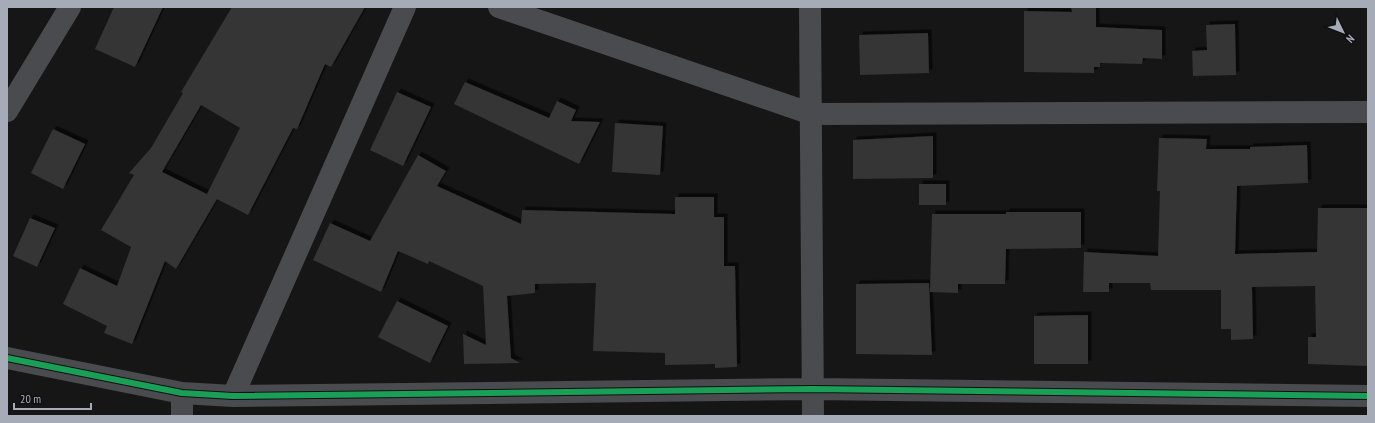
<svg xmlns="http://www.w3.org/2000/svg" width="1375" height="423" font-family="'PT Sans Narrow',sans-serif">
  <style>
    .building { fill: #343435; filter: url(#shadow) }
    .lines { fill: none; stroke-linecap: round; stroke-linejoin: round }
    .minor { stroke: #4a4b4f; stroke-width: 22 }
    .cycleway-casing { stroke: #101012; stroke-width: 8 }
    .cycleway { stroke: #1a9f57; stroke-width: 6 }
  </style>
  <defs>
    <filter id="shadow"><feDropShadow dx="3.5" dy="-3.5" stdDeviation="0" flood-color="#0009"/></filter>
  </defs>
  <rect width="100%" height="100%" fill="#161616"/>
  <path class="building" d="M 114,7 L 163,7 L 135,67 L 95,49 Z
    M 232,7 L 365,7 L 331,67 L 325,64 L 297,129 L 293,128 L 248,215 L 207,194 L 240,128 L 201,105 L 162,172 L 217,199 L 176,269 L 165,261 L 132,344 L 104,333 L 107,326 L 63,304 L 80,268 L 117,286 L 131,247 L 101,230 L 134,175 L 129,173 L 151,148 L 183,93 L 181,92 Z
    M 1071,7 L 1096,7 L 1096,27 L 1162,30 L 1162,59 L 1143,58 L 1142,64 L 1100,63 L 1100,67 L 1094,67 L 1094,73 L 1024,72 L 1024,11 L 1072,12 Z
    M 1235,24 L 1236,75 L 1193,76 L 1192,51 L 1207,50 L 1206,25 Z
    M 928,33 L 929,73 L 860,75 L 859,35 Z
    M 465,82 L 549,118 L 557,101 L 576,110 L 571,121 L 600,122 L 579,164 L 454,104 Z
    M 397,92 L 431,107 L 403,166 L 370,150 Z
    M 615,123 L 663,126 L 660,175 L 612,172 Z
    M 53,129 L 85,144 L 63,189 L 31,173 Z
    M 933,136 L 933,178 L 853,179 L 853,140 Z
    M 1159,138 L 1207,139 L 1206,149 L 1250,149 L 1250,147 L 1307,145 L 1308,183 L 1237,186 L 1235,254 L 1317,252 L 1318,208 L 1368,208 L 1368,366 L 1308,364 L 1308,337 L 1316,337 L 1315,286 L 1252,287 L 1253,339 L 1231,340 L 1231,329 L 1221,329 L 1221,290 L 1151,290 L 1150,283 L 1109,283 L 1109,292 L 1083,292 L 1084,252 L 1158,256 L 1160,191 L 1157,191 Z
    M 418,155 L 446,171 L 437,186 L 521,224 L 522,210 L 675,214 L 675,197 L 714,197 L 714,217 L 724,217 L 724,266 L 735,266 L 737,367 L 715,368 L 715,364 L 665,365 L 665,353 L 593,351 L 596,283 L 535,284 L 535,293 L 507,296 L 511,358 L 520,363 L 464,364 L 463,334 L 486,345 L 483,286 L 429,261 L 428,264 L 398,251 L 381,292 L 313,260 L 330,223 L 370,241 Z
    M 919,184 L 946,184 L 946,205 L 919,205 Z
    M 1006,212 L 1081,212 L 1081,248 L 1006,249 L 1005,284 L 958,284 L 958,293 L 930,292 L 932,214 L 1006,214 Z
    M 30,218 L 55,228 L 37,267 L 13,256 Z
    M 929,283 L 932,355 L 856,354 L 856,284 Z
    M 397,301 L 448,326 L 430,363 L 378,337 Z
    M 1088,315 L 1088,364 L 1034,364 L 1034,316 Z"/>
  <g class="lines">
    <path class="minor" d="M 499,7 L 812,114 L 1368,112
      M 810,7 L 813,416
      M 7,111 L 70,7
      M 7,358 L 182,393 L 233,396 L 813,389 L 1368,396
      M 233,396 L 405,7
      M 182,416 L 182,393"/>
    <defs>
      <path id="cycleway" d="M 7,358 L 182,393 L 233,396 L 813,389 L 1368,396"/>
    </defs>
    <use href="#cycleway" class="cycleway-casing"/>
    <use href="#cycleway" class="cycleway"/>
  </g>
  <rect width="1375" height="423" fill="none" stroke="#a6acb7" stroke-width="16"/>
  <g transform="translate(1343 32) rotate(133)" stroke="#101012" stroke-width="3" paint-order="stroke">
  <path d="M0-3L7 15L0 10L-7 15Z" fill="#a6acb7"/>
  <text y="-6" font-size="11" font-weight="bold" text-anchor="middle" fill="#a6acb7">N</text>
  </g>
  <path d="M14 403v6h77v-6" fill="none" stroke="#a6acb7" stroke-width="2"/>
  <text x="20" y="403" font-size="12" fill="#a6acb7" stroke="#101012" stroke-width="3" paint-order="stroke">20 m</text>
</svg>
